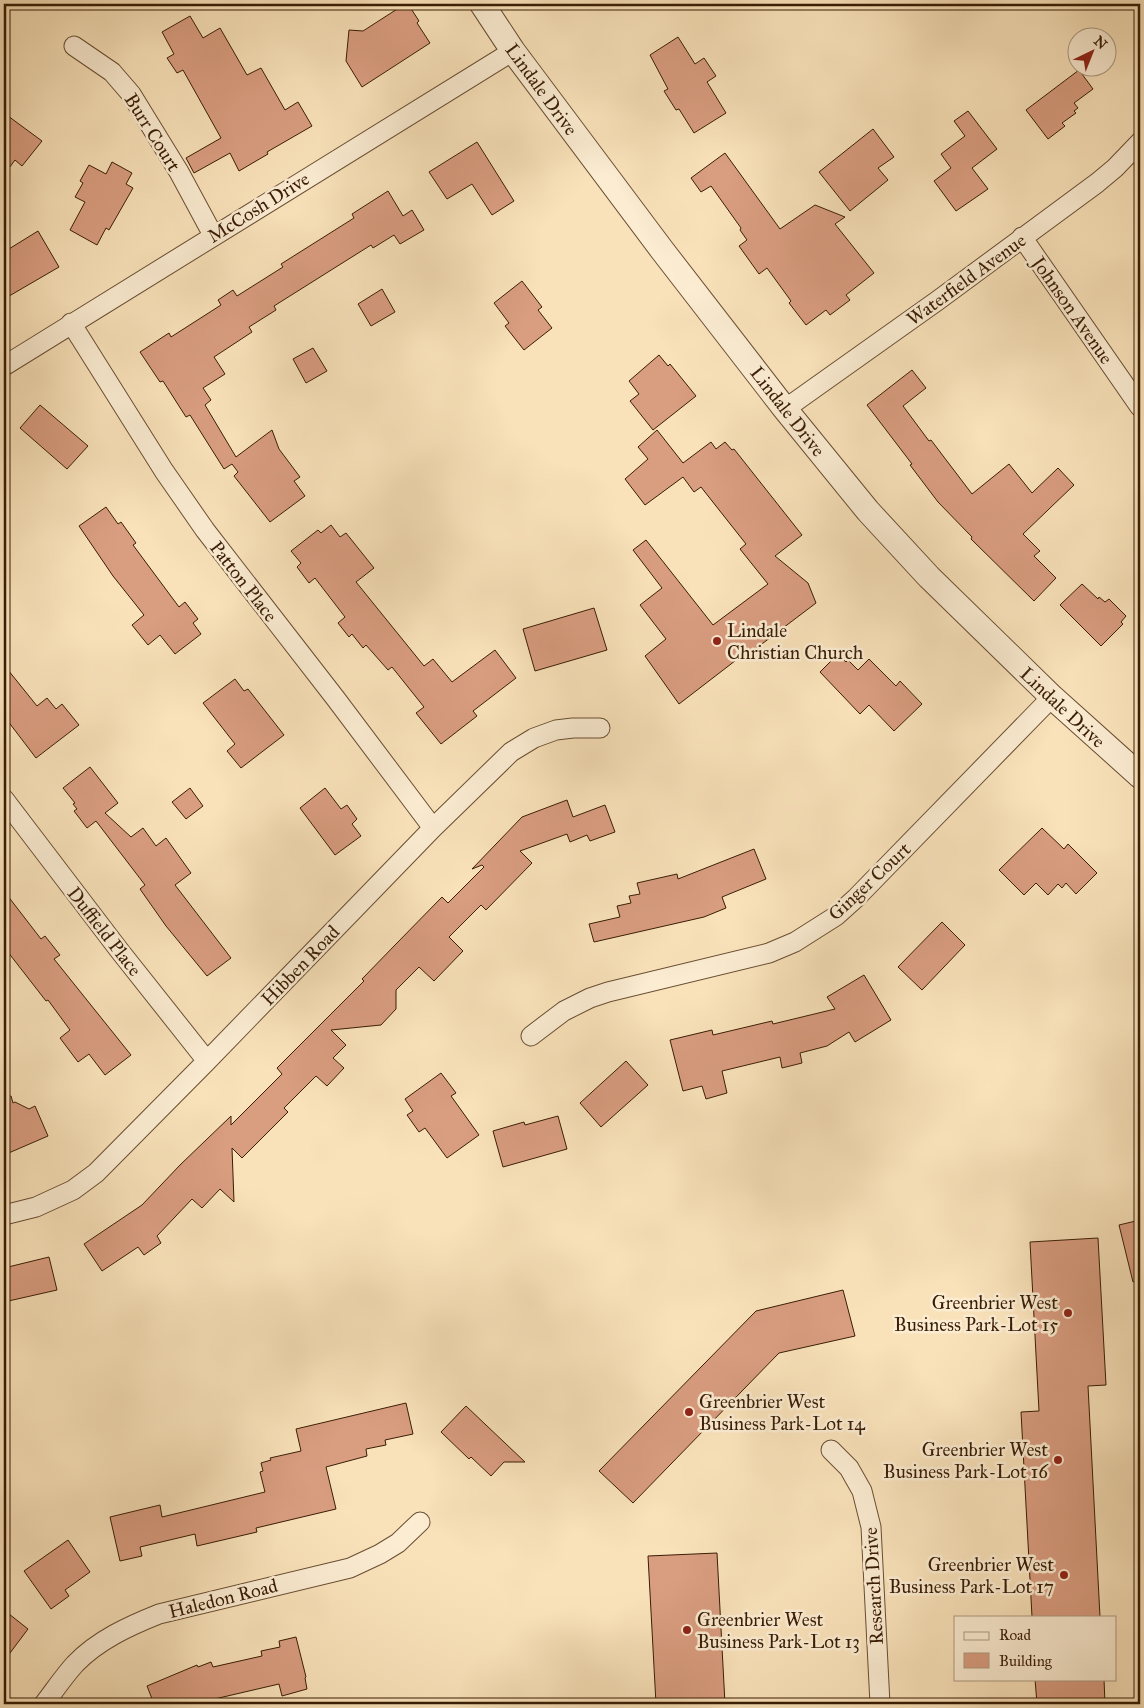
<svg xmlns="http://www.w3.org/2000/svg" width="1144" height="1708" font-family="'IM FELL Great Primer',serif">
  <style>
    .building { fill: #d99d80; stroke: #391d05 }
    .lines { fill: none; stroke-linecap: round; stroke-linejoin: round }
    .minor-casing { stroke: #694e32; stroke-width: 21 }
    .tertiary-casing { stroke: #694e32; stroke-width: 26 }
    .minor { stroke: #fbecd2; stroke-width: 19 }
    .tertiary { stroke: #fbecd2; stroke-width: 24 }
    .poi-dot { fill: #8f2418; stroke: #fbecd2; stroke-width: 2 }
    .labels { text-anchor: middle; stroke-width: 5; stroke-linejoin: round; paint-order: stroke }
    .street-label { font-size: 19px; fill: #391d05; stroke: #fbecd2 }
    .poi-label { font-size: 19px; fill: #391d05; stroke: #fbecd2; text-anchor: start }
  </style>
  <rect width="100%" height="100%" fill="#f9e2ba"/>
  <filter id="stains"><feTurbulence type="fractalNoise" baseFrequency=".004" numOctaves="4"/><feColorMatrix values="0 0 0 0 .2 0 0 0 0 .09 0 0 0 0 .02 0 0 0 .5 -.17"/></filter>
  <radialGradient id="worn" r=".72"><stop offset=".6" stop-color="#630" stop-opacity="0"/><stop offset="1" stop-color="#630" stop-opacity=".3"/></radialGradient>
  <path class="building" d="M 405,4 L 408,4 L 419,21 L 417,23 L 430,43 L 362,87 L 346,61 L 349,30 L 363,31 Z
    M 190,16 L 203,38 L 220,28 L 247,75 L 261,68 L 285,110 L 298,102 L 312,126 L 267,152 L 268,154 L 239,171 L 230,153 L 194,173 L 186,158 L 221,138 L 183,70 L 177,73 L 167,58 L 174,54 L 162,32 Z
    M 678,37 L 695,64 L 704,58 L 716,76 L 707,82 L 726,113 L 694,133 L 679,109 L 676,110 L 664,91 L 668,89 L 650,55 Z
    M 1079,70 L 1093,89 L 1074,103 L 1078,108 L 1074,111 L 1076,113 L 1062,123 L 1065,126 L 1048,139 L 1026,110 Z
    M 968,111 L 997,149 L 972,168 L 988,189 L 956,211 L 934,181 L 951,168 L 941,154 L 965,136 L 954,121 Z
    M 4,113 L 42,141 L 22,166 L 15,160 L 4,175 Z
    M 873,129 L 894,157 L 878,168 L 888,180 L 850,211 L 819,172 Z
    M 477,142 L 514,201 L 492,215 L 472,184 L 447,199 L 429,172 Z
    M 725,153 L 780,229 L 815,205 L 845,217 L 835,224 L 874,273 L 846,295 L 850,300 L 830,315 L 826,310 L 806,325 L 789,303 L 791,301 L 767,268 L 759,274 L 739,246 L 747,240 L 740,230 L 741,228 L 711,186 L 701,192 L 691,178 Z
    M 112,162 L 132,173 L 126,184 L 133,188 L 109,230 L 106,228 L 97,245 L 70,230 L 85,202 L 75,197 L 83,183 L 80,181 L 89,165 L 106,174 Z
    M 388,191 L 403,216 L 412,210 L 424,230 L 400,244 L 394,235 L 373,248 L 371,245 L 274,306 L 276,310 L 249,327 L 252,332 L 214,357 L 225,374 L 203,388 L 211,400 L 205,405 L 236,457 L 272,430 L 279,449 L 300,477 L 294,481 L 305,496 L 270,522 L 234,476 L 238,472 L 232,464 L 224,469 L 190,415 L 186,417 L 163,381 L 160,382 L 140,352 L 169,333 L 171,337 L 221,305 L 218,300 L 233,290 L 237,296 L 283,267 L 281,264 L 354,218 L 352,214 Z
    M 38,231 L 59,267 L 4,299 L 4,252 Z
    M 522,281 L 542,307 L 538,310 L 552,328 L 524,350 L 505,326 L 509,323 L 494,303 Z
    M 382,289 L 395,312 L 371,326 L 358,304 Z
    M 313,348 L 327,371 L 306,383 L 293,359 Z
    M 659,355 L 668,366 L 670,364 L 696,396 L 653,430 L 630,401 L 639,394 L 629,381 Z
    M 912,370 L 926,388 L 903,406 L 929,441 L 931,440 L 972,494 L 1009,464 L 1032,493 L 1058,468 L 1074,485 L 1023,534 L 1040,551 L 1034,556 L 1056,578 L 1034,601 L 971,539 L 972,537 L 938,502 L 910,465 L 912,464 L 867,405 Z
    M 40,405 L 88,446 L 67,469 L 20,428 Z
    M 657,430 L 683,463 L 711,442 L 716,449 L 725,442 L 732,450 L 734,449 L 802,535 L 775,556 L 808,583 L 816,603 L 746,656 L 744,654 L 679,704 L 645,656 L 666,639 L 640,605 L 662,588 L 633,550 L 646,540 L 713,625 L 768,584 L 740,549 L 746,544 L 701,487 L 694,492 L 683,477 L 645,505 L 625,479 L 648,459 L 638,447 Z
    M 106,507 L 118,524 L 121,522 L 136,543 L 133,545 L 179,607 L 185,602 L 198,619 L 193,623 L 201,634 L 175,654 L 160,635 L 148,645 L 132,625 L 144,615 L 113,576 L 79,526 Z
    M 331,525 L 340,537 L 346,533 L 374,568 L 356,582 L 424,666 L 433,659 L 452,682 L 495,650 L 516,678 L 473,711 L 477,716 L 441,744 L 416,713 L 424,707 L 392,667 L 388,670 L 366,645 L 363,648 L 352,634 L 349,637 L 338,623 L 345,617 L 315,578 L 309,583 L 297,567 L 301,563 L 291,551 L 318,530 L 321,533 Z
    M 1082,584 L 1098,599 L 1099,597 L 1105,602 L 1109,599 L 1126,616 L 1121,622 L 1123,624 L 1101,646 L 1060,605 Z
    M 594,608 L 607,650 L 535,671 L 523,629 Z
    M 838,654 L 846,662 L 848,660 L 858,670 L 869,659 L 896,686 L 900,681 L 922,704 L 894,731 L 869,705 L 860,714 L 820,672 Z
    M 4,665 L 37,706 L 47,698 L 56,709 L 62,704 L 79,725 L 36,758 L 4,716 Z
    M 235,679 L 244,691 L 248,689 L 284,735 L 241,768 L 227,751 L 235,744 L 203,703 Z
    M 90,767 L 118,803 L 105,813 L 131,837 L 143,828 L 156,846 L 166,838 L 191,873 L 175,885 L 231,958 L 207,976 L 166,926 L 140,889 L 145,885 L 96,821 L 87,828 L 74,811 L 77,809 L 73,804 L 75,803 L 63,788 Z
    M 190,788 L 203,806 L 186,819 L 172,802 Z
    M 325,788 L 341,809 L 347,805 L 357,819 L 352,824 L 361,836 L 335,855 L 300,808 Z
    M 567,800 L 573,817 L 605,805 L 615,832 L 590,841 L 587,835 L 570,842 L 567,834 L 520,851 L 532,863 L 486,910 L 481,905 L 449,937 L 463,951 L 434,981 L 419,967 L 396,990 L 396,1009 L 381,1025 L 331,1030 L 346,1045 L 333,1058 L 344,1068 L 327,1086 L 316,1076 L 284,1108 L 288,1112 L 242,1158 L 232,1148 L 234,1202 L 220,1189 L 202,1208 L 192,1199 L 157,1236 L 161,1243 L 144,1255 L 138,1247 L 102,1271 L 84,1244 L 142,1205 L 180,1165 L 231,1116 L 231,1125 L 282,1074 L 277,1068 L 364,981 L 362,979 L 396,944 L 442,897 L 448,903 L 484,867 L 482,865 L 472,869 L 522,817 Z
    M 1042,828 L 1064,849 L 1068,844 L 1097,873 L 1076,894 L 1066,883 L 1062,888 L 1058,884 L 1048,895 L 1036,883 L 1024,895 L 999,870 Z
    M 754,849 L 766,879 L 722,897 L 726,908 L 704,917 L 594,942 L 589,924 L 620,917 L 617,906 L 631,903 L 629,896 L 640,894 L 637,883 L 677,874 L 678,879 Z
    M 4,891 L 41,939 L 45,936 L 60,955 L 54,959 L 131,1055 L 105,1075 L 89,1054 L 78,1062 L 60,1038 L 70,1030 L 48,1000 L 46,1001 L 4,947 Z
    M 942,922 L 965,945 L 922,990 L 898,967 Z
    M 864,975 L 891,1020 L 855,1042 L 849,1032 L 827,1046 L 800,1053 L 802,1063 L 782,1068 L 780,1057 L 722,1071 L 727,1093 L 706,1099 L 702,1086 L 683,1091 L 670,1040 L 712,1030 L 713,1035 L 772,1021 L 773,1024 L 835,1009 L 827,997 Z
    M 626,1061 L 648,1085 L 601,1127 L 580,1103 Z
    M 441,1073 L 456,1093 L 451,1096 L 479,1135 L 447,1158 L 425,1128 L 419,1132 L 407,1115 L 413,1111 L 405,1099 Z
    M 11,1096 L 13,1103 L 15,1102 L 29,1109 L 35,1106 L 48,1136 L 4,1155 L 4,1097 Z
    M 558,1116 L 567,1149 L 503,1167 L 493,1131 L 524,1122 L 525,1125 Z
    M 1140,1220 L 1140,1281 L 1133,1282 L 1119,1225 Z
    M 1098,1238 L 1106,1385 L 1088,1386 L 1100,1617 L 1032,1617 L 1021,1412 L 1039,1411 L 1030,1242 Z
    M 49,1257 L 57,1290 L 4,1302 L 4,1268 Z
    M 843,1290 L 855,1336 L 779,1353 L 633,1503 L 599,1471 L 756,1311 Z
    M 406,1403 L 413,1434 L 385,1440 L 386,1445 L 366,1449 L 367,1456 L 326,1467 L 336,1509 L 256,1528 L 257,1532 L 197,1546 L 195,1534 L 140,1547 L 142,1556 L 120,1561 L 110,1517 L 160,1505 L 162,1517 L 265,1492 L 260,1472 L 263,1471 L 261,1463 L 271,1460 L 270,1458 L 301,1451 L 296,1429 Z
    M 466,1406 L 525,1462 L 504,1462 L 491,1476 L 471,1457 L 469,1459 L 441,1432 Z
    M 68,1540 L 90,1572 L 65,1590 L 69,1596 L 51,1609 L 24,1571 Z
    M 717,1553 L 725,1704 L 656,1704 L 648,1556 Z
    M 4,1610 L 28,1629 L 4,1661 Z
    M 296,1637 L 306,1677 L 305,1678 L 307,1689 L 282,1696 L 279,1684 L 206,1701 L 208,1704 L 154,1704 L 147,1686 L 197,1665 L 198,1667 L 211,1662 L 213,1667 L 262,1656 L 261,1651 L 280,1647 L 279,1641 Z
    M 1035,1679 L 1104,1679 L 1105,1704 L 1037,1704 Z"/>
  <g class="lines">
    <defs>
      <path id="minor" d="M 74,46 L 112,72 L 131,94 L 179,172 L 213,235
        M 1022,237 L 1140,407
        M 71,323 L 164,471 L 205,530 L 336,699 L 433,828
        M 4,366 L 513,51
        M 785,409 L 937,301 L 1097,183 L 1115,168 L 1140,142
        M 4,799 L 119,950 L 207,1061
        M 531,1036 L 564,1011 L 590,998 L 608,992 L 769,953 L 795,942 L 836,916 L 856,898 L 1052,697
        M 4,1215 L 36,1207 L 73,1190 L 96,1173 L 207,1061 L 433,828 L 511,752 L 534,738 L 556,730 L 573,728 L 600,728
        M 831,1450 L 849,1468 L 862,1491 L 871,1527 L 880,1704
        M 44,1704 C 54,1691 64,1676 75,1664 C 98,1640 129,1626 159,1614 L 350,1568 L 380,1554 L 398,1543 L 420,1522"/>
      <path id="tertiary" d="M 482,4 L 513,51 L 662,250 L 785,409 L 868,511 L 929,577 L 1052,697 L 1140,776"/>
    </defs>
    <use href="#minor" class="minor-casing"/>
    <use href="#tertiary" class="tertiary-casing"/>
    <use href="#minor" class="minor"/>
    <use href="#tertiary" class="tertiary"/>
  </g>
  <g class="poi-dot">
    <circle cx="717" cy="641" r="5"/>
    <circle cx="1068" cy="1313" r="5"/>
    <circle cx="689" cy="1412" r="5"/>
    <circle cx="1058" cy="1460" r="5"/>
    <circle cx="1064" cy="1575" r="5"/>
    <circle cx="687" cy="1630" r="5"/>
  </g>
  <g class="labels">
    <g class="street-label">
      <text transform="translate(542 89) rotate(54)" y="7">Lindale Drive</text>
      <text transform="translate(153 132) rotate(58)" y="7">Burr Court</text>
      <text transform="translate(258 207) rotate(-32)" y="7">McCosh Drive</text>
      <text transform="translate(966 279) rotate(-36)" y="7">Waterfield Avenue</text>
      <text transform="translate(1073 310) rotate(55)" y="7">Johnson Avenue</text>
      <text transform="translate(788 411) rotate(52)" y="7">Lindale Drive</text>
      <text transform="translate(244 581) rotate(52)" y="7">Patton Place</text>
      <text transform="translate(1063 707) rotate(43)" y="7">Lindale Drive</text>
      <text transform="translate(869 881) rotate(-43)" y="7">Ginger Court</text>
      <text transform="translate(105 931) rotate(52)" y="7">Duffield Place</text>
      <text transform="translate(300 965) rotate(-46)" y="7">Hibben Road</text>
      <text transform="translate(873 1586) rotate(-93)" y="7">Research Drive</text>
      <text transform="translate(223 1598) rotate(-14)" y="7">Haledon Road</text>
    </g>
    <g class="poi-label">
      <text x="727" y="637">Lindale<tspan x="727" dy="22">Christian Church</tspan></text>
      <text x="1058" y="1309" text-anchor="end">Greenbrier West<tspan x="1058" dy="22">Business Park-Lot 15</tspan></text>
      <text x="699" y="1408">Greenbrier West<tspan x="699" dy="22">Business Park-Lot 14</tspan></text>
      <text x="1048" y="1456" text-anchor="end">Greenbrier West<tspan x="1048" dy="22">Business Park-Lot 16</tspan></text>
      <text x="1054" y="1571" text-anchor="end">Greenbrier West<tspan x="1054" dy="22">Business Park-Lot 17</tspan></text>
      <text x="697" y="1626">Greenbrier West<tspan x="697" dy="22">Business Park-Lot 13</tspan></text>
    </g>
  </g>
  <rect width="1144" height="1708" fill="none" stroke="#f9e2ba" stroke-width="20"/>
  <rect x="5" y="5" width="1134" height="1698" fill="none" stroke="#391d05" stroke-width="2.5"/>
  <rect x="10" y="10" width="1124" height="1688" fill="none" stroke="#391d05"/>
  <rect x="954" y="1616" width="162" height="65" fill="#fbecd2" stroke="#ad9980"/>
  <rect x="964" y="1632" width="25" height="8" fill="#fbecd2" stroke="#ad9980"/>
  <text x="999" y="1640" font-size="15" fill="#391d05">Road</text>
  <rect x="964" y="1653" width="25" height="15" fill="#d99d80" stroke="#ad9980"/>
  <text x="999" y="1666" font-size="15" fill="#391d05">Building</text>
  <g transform="translate(1092 52) rotate(43)"><circle r="24" fill="#fbecd2" stroke="#ad9980"/>
  <path d="M0-4L9 19L0 12L-9 19Z" fill="#8f2418"/>
  <text y="-8" font-size="14" font-weight="bold" text-anchor="middle" fill="#391d05">N</text>
  </g>
  <rect width="100%" height="100%" filter="url(#stains)"/>
  <rect width="100%" height="100%" fill="url(#worn)"/>
</svg>
